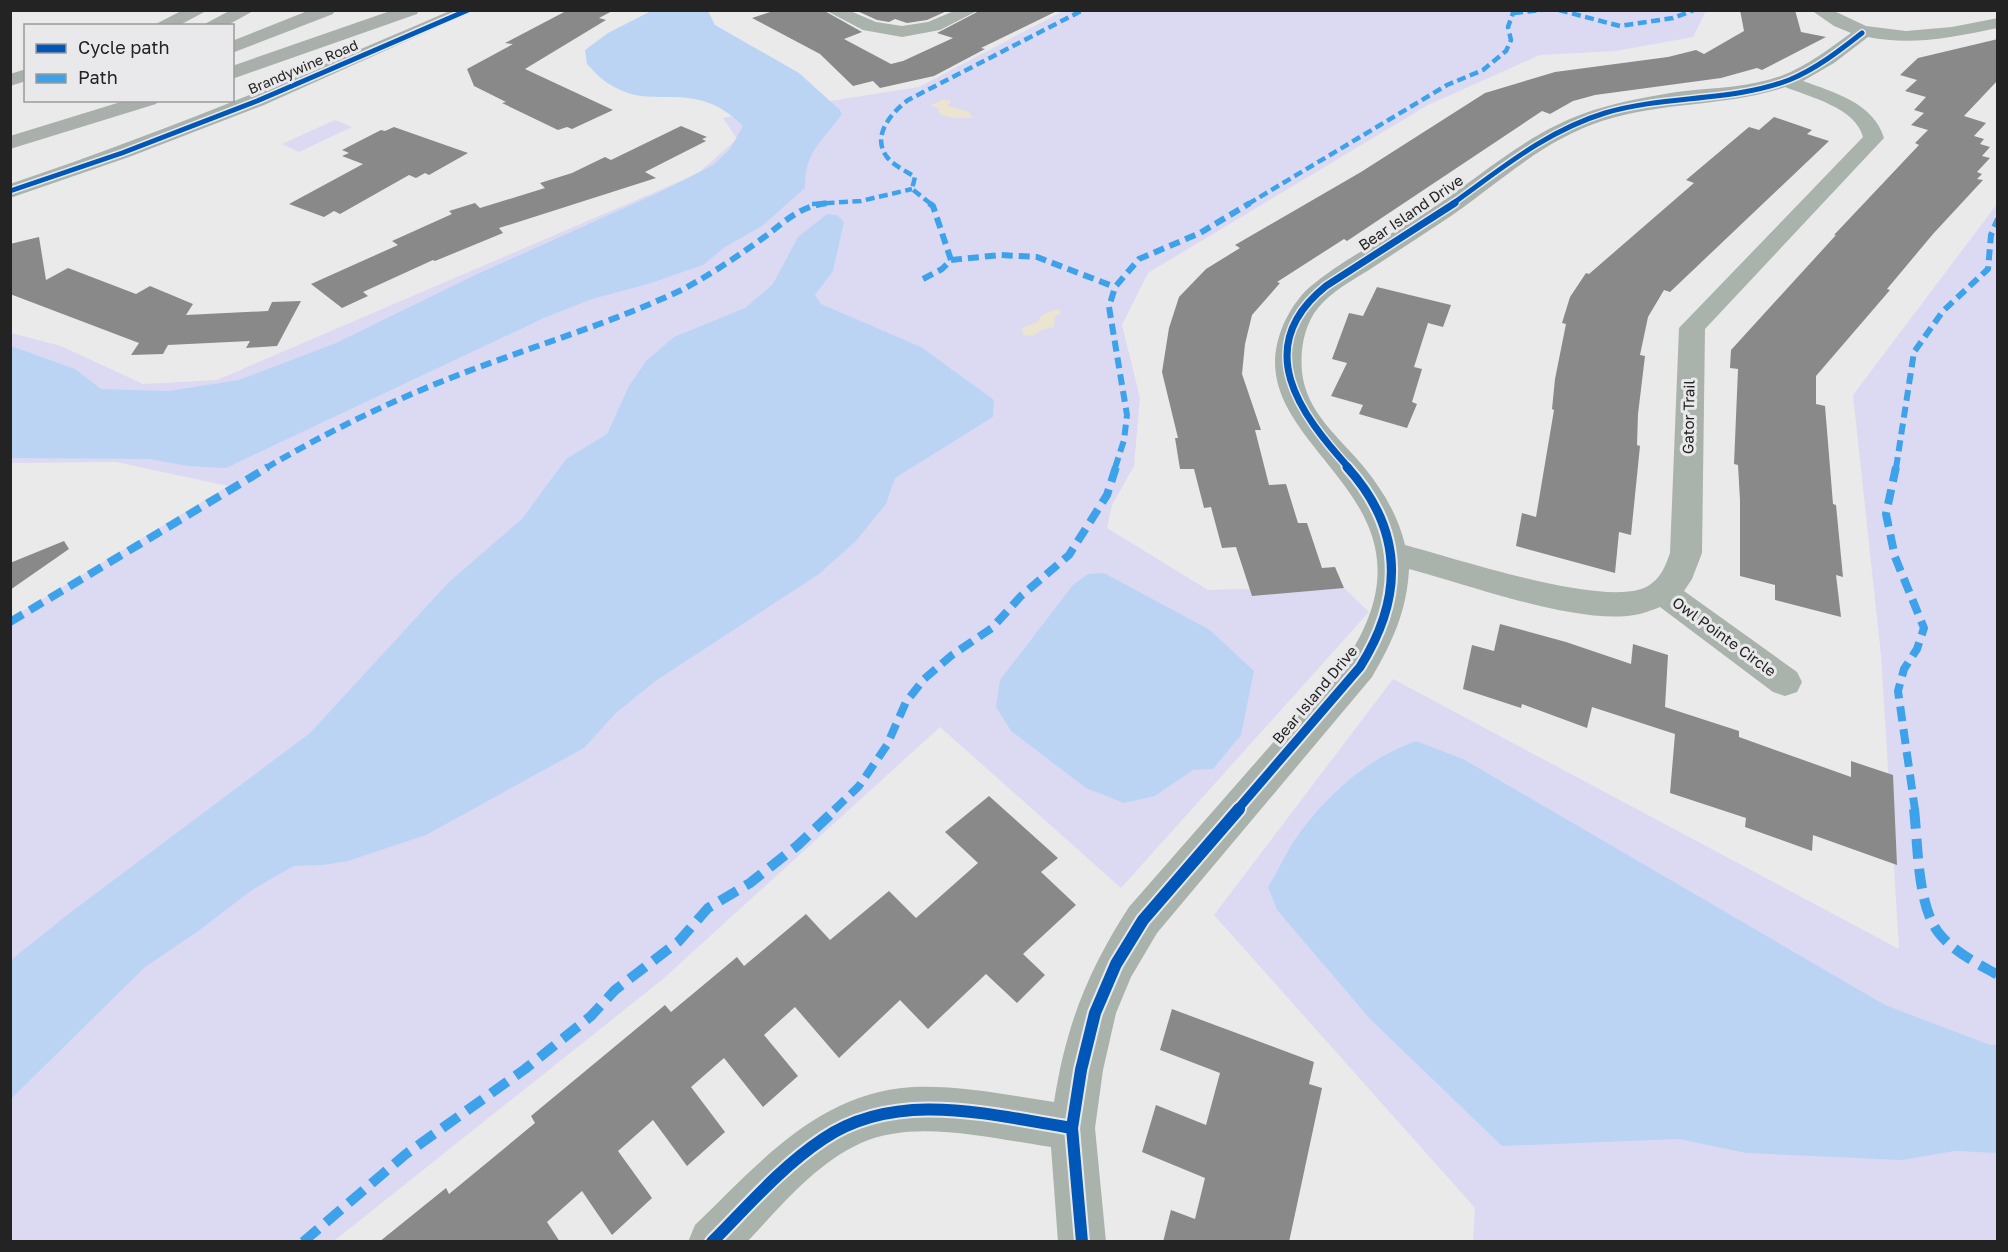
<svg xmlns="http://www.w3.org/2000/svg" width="2008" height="1252" font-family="'Golos Text',sans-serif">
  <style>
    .green { fill: #dcdaf2 }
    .sand { fill: #eae4d0 }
    .water { fill: #bcd4f4 }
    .building { fill: #898989 }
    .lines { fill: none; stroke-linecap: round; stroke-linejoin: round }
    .minor { fill: #a9b2ab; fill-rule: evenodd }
    .highway { fill: #a9b0ac; fill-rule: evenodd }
    .quiet-far3 { stroke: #3ea2eb; stroke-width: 4.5; stroke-dasharray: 9 4.5; stroke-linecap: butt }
    .quiet-far2 { stroke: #3ea2eb; stroke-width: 6; stroke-dasharray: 11 6; stroke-linecap: butt }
    .quiet-far1 { stroke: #3ea2eb; stroke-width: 8; stroke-dasharray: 15 8; stroke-linecap: butt }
    .quiet { stroke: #3ea2eb; stroke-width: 10; stroke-dasharray: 20 10; stroke-linecap: butt }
    .cycleway-far3-casing { stroke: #e9e9eb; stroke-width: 8 }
    .cycleway-far2-casing { stroke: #e9e9eb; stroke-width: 10 }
    .cycleway-far1-casing { stroke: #e9e9eb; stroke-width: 13 }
    .cycleway-casing { stroke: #e9e9eb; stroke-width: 16 }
    .cycleway-far3 { stroke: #0057b8; stroke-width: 5 }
    .cycleway-far2 { stroke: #0057b8; stroke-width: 7 }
    .cycleway-far1 { stroke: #0057b8; stroke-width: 9 }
    .cycleway { stroke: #0057b8; stroke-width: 12 }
    .labels { text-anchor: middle; stroke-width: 6; stroke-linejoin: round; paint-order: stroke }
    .far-street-label { font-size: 14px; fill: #232324; stroke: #e9e9eb }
    .street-label { font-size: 15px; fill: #232324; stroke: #e9e9eb }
  </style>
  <rect width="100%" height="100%" fill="#eaeaea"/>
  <path class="green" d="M 1063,11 L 1706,11 L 1693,37 L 1616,51 L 1540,55 L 1428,105 L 1148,273 L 1122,325 L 1140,398 L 1134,466 L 1112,505 L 1107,528 L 1208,590 L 1342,586 L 1369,612 L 1121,888 L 940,727 L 663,979 L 334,1241 L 11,1242 L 11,618 L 228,486 L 116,462 L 11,463 L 11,333 L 61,346 L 143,384 L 217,380 L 697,174 L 737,139 L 723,118 L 919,87 Z
    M 335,120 L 352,127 L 299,152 L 282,144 Z
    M 1997,204 L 1997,1241 L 1473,1241 L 1475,1208 L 1214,915 L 1393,679 L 1899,949 L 1881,655 L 1853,395 Z"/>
  <path class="sand" d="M 944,99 L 951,101 L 948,106 L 969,112 L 973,118 L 949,118 L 952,118 L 941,115 L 938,111 L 940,109 L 931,105 Z
    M 1057,309 L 1061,312 L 1055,317 L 1054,327 L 1041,330 L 1033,336 L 1023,335 L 1022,328 L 1037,322 L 1042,315 Z"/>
  <path class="water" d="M 653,10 L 708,11 L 715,25 L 799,73 L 839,109 L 842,114 C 823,141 804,152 805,188 L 762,226 L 725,247 L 703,265 L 648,284 L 592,299 L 544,318 L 226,468 L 188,466 L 149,459 L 11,458 L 11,346 L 75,369 L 101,389 L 168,391 L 239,380 L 336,343 L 473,276 L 660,192 L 713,165 L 730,149 L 743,126 C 693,76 655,113 611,85 C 601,80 594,71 587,64 L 585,50 L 608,33 Z
    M 827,214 L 837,215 L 844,222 L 833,271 L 815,295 L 821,304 L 921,347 L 994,400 L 993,417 L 895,478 L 886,504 L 855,542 L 819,574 L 654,682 L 616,713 L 584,748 L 426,835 L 348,861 L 323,865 L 294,866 L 252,890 L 197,932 L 145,967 L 11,1099 L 11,960 L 71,912 L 310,733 L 449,582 L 522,519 L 566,459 L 607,434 L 629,386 L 646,361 L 674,337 L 745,308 L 773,284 L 798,237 Z
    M 1104,573 L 1210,630 L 1254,671 L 1241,735 L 1213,769 L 1193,770 L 1155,796 L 1124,803 L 1086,788 L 1011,731 L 996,707 L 1000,680 L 1073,585 L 1088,574 Z
    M 1416,741 L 1463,759 L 1885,1005 L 1990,1045 L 1997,1045 L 1997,1153 L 1955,1151 L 1902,1160 L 1746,1153 L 1679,1139 L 1502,1146 L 1371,1020 L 1277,910 L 1268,887 C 1279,869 1288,848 1301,831 C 1331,791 1369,758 1416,741 Z"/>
  <path class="building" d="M 568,10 L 614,10 L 599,18 L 606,20 L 525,69 L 613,110 L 572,129 L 567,127 L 558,130 L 502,103 L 506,102 L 474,86 L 467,69 L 513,44 L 505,43 Z
    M 776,10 L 823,10 L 862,32 L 844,39 L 891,64 L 903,61 L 953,38 L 937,33 L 981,10 L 1059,10 L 981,48 L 985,49 L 934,76 L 880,88 L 873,81 L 853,86 L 820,54 L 752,18 Z
    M 855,10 L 949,10 L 927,20 L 907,23 L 895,19 L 889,22 L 877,20 Z
    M 1740,10 L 1795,10 L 1801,32 L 1826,37 L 1762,70 L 1757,68 L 1721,78 L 1595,95 L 1573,101 L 1550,114 L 1542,111 L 1347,241 L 1344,239 L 1277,282 L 1280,283 L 1252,315 L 1245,344 L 1242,374 L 1261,430 L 1255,430 L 1269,485 L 1286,484 L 1298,523 L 1307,523 L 1322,568 L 1335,567 L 1344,588 L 1252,596 L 1236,547 L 1222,548 L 1211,507 L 1204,508 L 1194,469 L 1180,469 L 1175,438 L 1178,438 L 1162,372 L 1169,328 L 1179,297 L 1206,269 L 1240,248 L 1235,245 L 1361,172 L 1485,93 L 1555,72 L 1668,57 L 1696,50 L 1704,54 L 1744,31 Z
    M 1998,39 L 1998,80 L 1964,116 L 1986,123 L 1974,136 L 1984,139 L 1980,144 L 1990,147 L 1982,156 L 1990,158 L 1977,172 L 1982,174 L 1977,179 L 1983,180 L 1933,234 L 1887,289 L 1890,290 L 1816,376 L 1816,404 L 1825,406 L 1833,504 L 1836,505 L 1843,577 L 1836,575 L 1841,617 L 1775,600 L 1775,585 L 1740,576 L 1740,500 L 1738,465 L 1734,464 L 1738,369 L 1730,368 L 1731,350 L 1836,235 L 1834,235 L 1919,145 L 1915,143 L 1928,130 L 1911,125 L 1924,113 L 1914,110 L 1926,97 L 1905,91 L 1917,80 L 1900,75 L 1918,58 Z
    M 1774,117 L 1812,130 L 1807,134 L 1829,141 L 1670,292 L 1664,290 L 1648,317 L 1640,355 L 1645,356 L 1638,414 L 1637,445 L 1640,446 L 1631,535 L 1619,532 L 1615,573 L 1516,546 L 1522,513 L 1536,517 L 1554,410 L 1552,409 L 1555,379 L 1566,324 L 1562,323 L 1570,297 L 1586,273 L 1589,274 L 1694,183 L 1686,180 L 1749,127 L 1759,130 Z
    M 681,126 L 707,137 L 702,139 L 706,141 L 645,172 L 656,178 L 499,228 L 503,233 L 435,261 L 433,260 L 363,292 L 368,296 L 342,308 L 311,284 L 398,245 L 392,241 L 452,214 L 449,211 L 475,203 L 480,208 L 545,188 L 540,183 L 572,173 L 605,157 L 611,160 Z
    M 394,127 L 468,153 L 429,175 L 425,173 L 416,178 L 409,175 L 340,214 L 334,211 L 324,217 L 289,204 L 363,164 L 342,156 L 349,153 L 342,150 L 381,130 L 385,131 Z
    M 39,237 L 46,280 L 68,268 L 136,294 L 150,286 L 193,304 L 186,315 L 268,311 L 272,302 L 301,301 L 277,346 L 246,348 L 250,341 L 168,345 L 163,354 L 131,355 L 139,343 L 10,294 L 10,244 Z
    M 1377,287 L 1451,305 L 1443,327 L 1428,323 L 1414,367 L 1422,369 L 1412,402 L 1417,404 L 1407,428 L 1359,414 L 1363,405 L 1331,396 L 1347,363 L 1332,359 L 1349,313 L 1363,316 Z
    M 64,541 L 69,549 L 10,590 L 10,563 Z
    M 1500,624 L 1566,642 L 1631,664 L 1633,644 L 1668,655 L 1665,707 L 1739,731 L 1739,737 L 1851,777 L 1851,761 L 1893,775 L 1897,865 L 1813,835 L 1812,851 L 1745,827 L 1746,818 L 1670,793 L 1675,734 L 1592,707 L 1587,728 L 1522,704 L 1521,708 L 1463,689 L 1472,645 L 1494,651 Z
    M 989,796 L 1058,858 L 1041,872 L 1076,905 L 1023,954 L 1045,975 L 1017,1003 L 986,974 L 928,1029 L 900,1000 L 839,1058 L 795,1007 L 764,1035 L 798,1076 L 763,1107 L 724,1058 L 691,1087 L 725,1132 L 687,1166 L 653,1120 L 618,1151 L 652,1198 L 612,1235 L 582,1191 L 547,1222 L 560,1242 L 379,1242 L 446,1188 L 449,1194 L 535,1123 L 531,1116 L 665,1005 L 671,1012 L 737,957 L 744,966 L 806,914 L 830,940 L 889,891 L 916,918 L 978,863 L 945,832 Z
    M 1172,1009 L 1314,1062 L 1309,1084 L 1322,1088 L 1289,1242 L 1163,1242 L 1171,1210 L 1195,1219 L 1205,1178 L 1142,1152 L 1156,1105 L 1206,1125 L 1220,1073 L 1160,1050 Z"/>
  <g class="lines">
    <path class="minor" d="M 452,10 L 476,10 L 264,105 L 129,157 L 10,198 L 10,184 C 161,133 306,73 452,10 Z
      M 825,10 L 848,10 L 876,22 L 902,26 L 928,22 L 956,10 L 979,10 L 940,30 L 902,37 L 863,30 Z
      M 1811,10 L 1832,10 L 1866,26 L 1906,31 L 1952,27 L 1998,18 L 1998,28 C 1954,37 1912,46 1868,37 L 1834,63 L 1803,81 C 1833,92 1874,103 1884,138 L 1705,329 L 1702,553 L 1692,579 L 1684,591 L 1797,672 L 1802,682 L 1797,692 L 1785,696 L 1773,692 L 1660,607 C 1652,610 1643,614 1634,615 C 1577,625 1466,584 1409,569 C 1407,610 1393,641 1372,677 L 1157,933 L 1131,977 L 1116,1013 L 1103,1070 L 1095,1128 L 1106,1242 L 1058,1242 L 1051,1147 C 994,1139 915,1118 861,1143 C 816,1163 780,1207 747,1242 L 688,1242 L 695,1225 C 758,1164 819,1092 913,1087 C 960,1085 1007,1095 1054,1102 C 1066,1026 1087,972 1129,907 L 1348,657 C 1455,491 1234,449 1282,328 C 1288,313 1298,297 1311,286 C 1346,257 1390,236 1428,211 C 1483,175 1530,130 1594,110 C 1624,101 1654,95 1685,91 C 1717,88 1751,87 1781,76 C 1807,66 1829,49 1851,33 L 1834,26 ZM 1785,87 C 1810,97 1856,108 1863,137 L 1679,328 L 1670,553 C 1665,567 1661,578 1648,586 C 1609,610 1452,557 1405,545 C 1398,515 1382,489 1363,466 C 1339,437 1306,412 1302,372 C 1300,350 1304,325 1318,308 C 1332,291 1351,281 1369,270 C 1393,254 1418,238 1442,222 C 1495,187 1540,141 1602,121 C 1662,101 1726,107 1785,87 Z"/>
    <path class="highway" d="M 183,10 L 208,10 L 178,26 L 152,26 Z
      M 231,10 L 255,10 L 226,26 L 201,26 Z
      M 310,10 L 335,10 L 333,14 L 232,53 L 232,41 Z
      M 393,10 L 419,10 L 417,14 L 232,79 L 232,66 Z
      M 26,69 L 26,81 L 10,86 L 10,74 Z
      M 127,100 L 159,100 L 156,104 L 10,149 L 10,136 Z"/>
    <path class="quiet-far3" d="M 1559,10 L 1620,26 L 1673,18 L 1694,10
      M 1514,13 L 1542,10
      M 812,204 L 861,201 L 912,189
      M 931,204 L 912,189 L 915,177 C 906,171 894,166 887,157 C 871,136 891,113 908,100 L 1083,10
      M 1248,204 L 1447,85 L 1483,70 L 1506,51 L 1511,40 L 1508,27 L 1514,10"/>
    <path class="quiet-far2" d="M 951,260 L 1000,255 L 1037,257 L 1115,287
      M 923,279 L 942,269 L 951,260 L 933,206 L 929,203
      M 266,468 C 325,433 389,402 453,377 C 527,348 603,326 675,293 C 703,280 738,256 763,238 C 786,221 800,205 830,203
      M 1115,468 L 1124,440 L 1127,415 L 1109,307 L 1115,287 L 1139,259 L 1200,233 L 1250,203
      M 1896,468 L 1914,352 L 1943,311 L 1988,269 L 1991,235 L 1998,219"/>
    <path class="quiet-far1" d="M 1896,467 L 1886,514 L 1895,557 L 1924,628 L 1917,649 L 1904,669 L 1898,691 L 1915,810
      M 10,622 L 268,467
      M 834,810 L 859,786 L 887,745 L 906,702 L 924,679 L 952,655 L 992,628 L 1021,596 L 1069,555 L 1107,495 L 1116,467"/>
    <path class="quiet" d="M 1914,809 C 1918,843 1917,904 1938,932 C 1953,952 1977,963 1998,975
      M 303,1242 L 406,1154 L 525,1069 L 591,1016 L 615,990 L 679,941 L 708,908 L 750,883 L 798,845 L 836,809"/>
    <defs>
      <path id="cycleway-far3" d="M 10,191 L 122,153 L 257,101 L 468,10
        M 1452,204 C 1501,169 1546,131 1605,113 C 1664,95 1732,102 1789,80 C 1816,69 1839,51 1862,33"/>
      <path id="cycleway-far2" d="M 1349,468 C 1300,414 1250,347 1326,286 L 1455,203"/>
      <path id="cycleway-far1" d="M 1237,810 L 1360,667 C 1404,597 1404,530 1347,467"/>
      <path id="cycleway" d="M 712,1242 C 747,1207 781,1167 823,1139 C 897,1089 990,1115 1072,1128
        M 1082,1242 L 1072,1128 L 1081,1070 L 1095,1013 L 1116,964 L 1143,920 L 1239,809"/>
    </defs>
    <use href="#cycleway-far3" class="cycleway-far3-casing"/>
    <use href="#cycleway-far2" class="cycleway-far2-casing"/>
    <use href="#cycleway-far1" class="cycleway-far1-casing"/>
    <use href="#cycleway" class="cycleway-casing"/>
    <use href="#cycleway-far3" class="cycleway-far3"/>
    <use href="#cycleway-far2" class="cycleway-far2"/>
    <use href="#cycleway-far1" class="cycleway-far1"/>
    <use href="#cycleway" class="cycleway"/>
  </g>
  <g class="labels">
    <g class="far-street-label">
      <text transform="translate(303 67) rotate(-23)" y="5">Brandywine Road</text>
    </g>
    <g class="street-label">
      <text transform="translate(1411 213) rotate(-34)" y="5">Bear Island Drive</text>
      <text transform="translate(1689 417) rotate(-89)" y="5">Gator Trail</text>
      <text transform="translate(1724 637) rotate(36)" y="5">Owl Pointe Circle</text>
      <text transform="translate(1315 695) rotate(-50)" y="5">Bear Island Drive</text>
    </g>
  </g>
  <rect width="2008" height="1252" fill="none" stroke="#232324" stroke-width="24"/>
  <rect x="24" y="24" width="210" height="78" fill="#e9e9eb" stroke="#9a9a9b" stroke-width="1.5"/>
  <rect x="36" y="44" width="30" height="9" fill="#0057b8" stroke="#9a9a9b" stroke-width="1.5"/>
  <text x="78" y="54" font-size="18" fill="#232324">Cycle path</text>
  <rect x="36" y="74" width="30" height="9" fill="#3ea2eb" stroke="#9a9a9b" stroke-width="1.5"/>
  <text x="78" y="84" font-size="18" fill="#232324">Path</text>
</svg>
